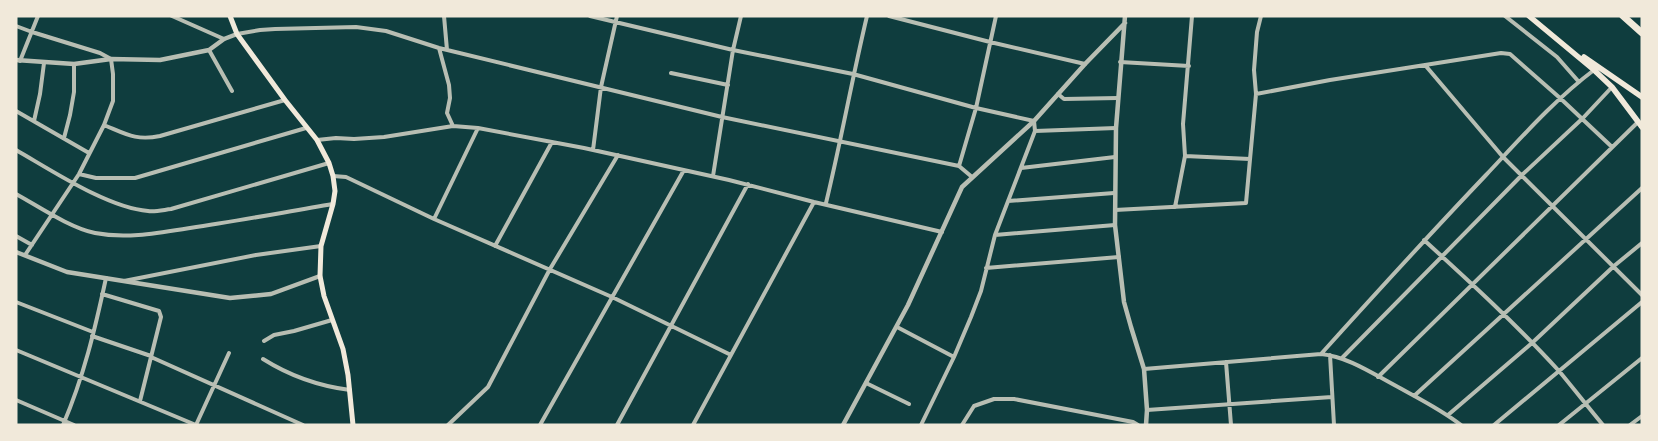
<svg xmlns="http://www.w3.org/2000/svg" width="1658" height="441" font-family="Mulish,sans-serif">
  <style>
    .lines { fill: none; stroke-linecap: round; stroke-linejoin: round }
    .minor { stroke: #b8beb3; stroke-width: 4 }
    .tertiary { stroke: #b8beb3; stroke-width: 4.5 }
    .secondary { stroke: #f1e9da; stroke-width: 5 }
    .primary { stroke: #f1e9da; stroke-width: 5.5 }
    .motorway { stroke: #f1e9da; stroke-width: 7 }
  </style>
  <rect width="100%" height="100%" fill="#0f3d3e"/>
  <g class="lines">
    <path class="minor" d="M 172,16 L 224,39
      M 444,16 L 447,50
      M 590,16 L 733,50 L 853,74 L 976,108 L 1034,121 L 1035,131 L 995,235 L 981,291 L 971,317 L 954,357 L 921,425
      M 889,16 L 990,42 L 1085,64
      M 1505,16 L 1557,57 L 1579,82
      M 16,26 L 32,32 L 100,53 L 111,59 L 113,74 L 113,101 L 104,125 L 79,174 L 25,255
      M 237,34 L 260,30 L 275,29 L 356,27 L 386,31 L 439,48 L 722,117 L 959,166 L 972,177
      M 439,48 L 449,85 L 450,98 L 447,113 L 453,126
      M 209,50 L 232,91
      M 20,61 L 38,16
      M 1120,62 L 1189,66
      M 1425,65 L 1503,157 L 1642,295
      M 671,73 L 728,85
      M 1058,94 L 1064,99 L 1118,98
      M 1256,94 L 1330,80 L 1501,53 L 1510,54 L 1560,98 L 1612,147
      M 16,111 L 89,153
      M 34,121 L 40,94 L 44,63
      M 104,125 C 126,134 136,141 160,136 L 285,100
      M 1035,131 L 1116,128
      M 64,138 L 70,115 L 74,92 L 74,64
      M 317,140 L 336,138 L 354,139 L 384,137 L 453,126 L 478,128 L 584,148 L 729,180 L 814,202 L 942,232
      M 16,150 C 51,170 108,208 148,211 C 155,212 163,210 171,209 L 329,163
      M 593,150 L 601,87 L 617,16
      M 1185,156 L 1250,159
      M 959,166 L 976,108 L 996,16
      M 1021,168 L 1115,157
      M 79,174 L 96,178 L 135,178 L 306,128
      M 333,176 L 346,177 L 434,219 L 612,297 L 731,355
      M 713,176 L 733,50 L 741,16
      M 16,194 C 38,206 70,228 95,233 C 126,239 158,233 190,228 C 238,221 285,212 333,204
      M 1008,201 L 1114,193
      M 826,203 C 841,141 852,79 867,16
      M 1175,207 L 1185,156 L 1183,124 L 1192,16
      M 1115,210 L 1246,203 L 1256,94 L 1254,70 L 1257,32 L 1261,16
      M 434,219 L 478,128
      M 995,235 L 1115,225
      M 16,236 L 32,245
      M 1424,240 C 1470,282 1517,325 1559,371 C 1574,389 1588,407 1603,425
      M 495,246 L 552,142
      M 986,268 L 1119,257
      M 124,281 L 256,255 L 321,246
      M 102,294 L 159,311 L 161,317 L 140,401
      M 16,302 L 93,332
      M 897,327 L 954,357
      M 92,336 L 151,356
      M 264,341 L 274,335 L 294,331 L 332,320
      M 16,350 L 196,425
      M 1321,354 C 1375,294 1430,234 1486,175 C 1520,139 1554,100 1594,70
      M 1330,355 L 1334,425
      M 151,357 L 303,425
      M 1342,358 L 1522,175 L 1583,118 L 1612,87
      M 263,359 C 290,376 318,386 350,390
      M 1226,362 L 1231,425
      M 1144,369 L 1321,354 C 1349,357 1373,374 1398,387 C 1420,399 1442,410 1461,425
      M 1378,377 L 1638,122
      M 866,383 L 909,404
      M 1414,396 L 1642,188
      M 16,400 L 74,425
      M 1147,410 L 1332,397
      M 1448,415 L 1532,343 L 1614,266 L 1642,243
      M 63,425 C 84,376 95,329 106,278
      M 196,425 L 229,353
      M 448,425 L 488,387 L 550,269 L 618,155
      M 540,425 L 684,170
      M 617,425 L 748,184
      M 693,425 L 814,202
      M 962,425 L 974,406 L 994,399 L 1014,399 L 1133,422 L 1138,425
      M 1494,425 L 1642,302
      M 1559,425 L 1642,358
      M 1630,425 L 1642,416"/>
    <path class="tertiary" d="M 1125,16 L 1116,128 L 1115,225 L 1124,302 L 1131,327 L 1144,369 L 1147,410 L 1146,425
      M 16,60 L 74,64 L 111,59 L 160,60 L 209,50 L 224,39 L 237,34
      M 16,252 L 67,272 L 230,298 L 271,294 L 320,276
      M 843,425 L 908,305 L 962,187 L 1034,121 L 1085,64 L 1125,23"/>
    <path class="secondary" d="M 230,16 L 237,34 L 285,100 L 317,140 L 329,163 L 333,176 L 335,191 L 333,204 L 321,246 L 320,276 L 324,296 L 343,349 L 348,375 L 353,425"/>
    <path class="primary" d="M 1529,16 L 1594,70 L 1612,87 L 1642,127
      M 1584,57 L 1642,97"/>
    <path class="motorway" d="M 1623,16 L 1642,33"/>
  </g>
  <rect width="1658" height="441" fill="none" stroke="#f1e9da" stroke-width="35"/>
</svg>
